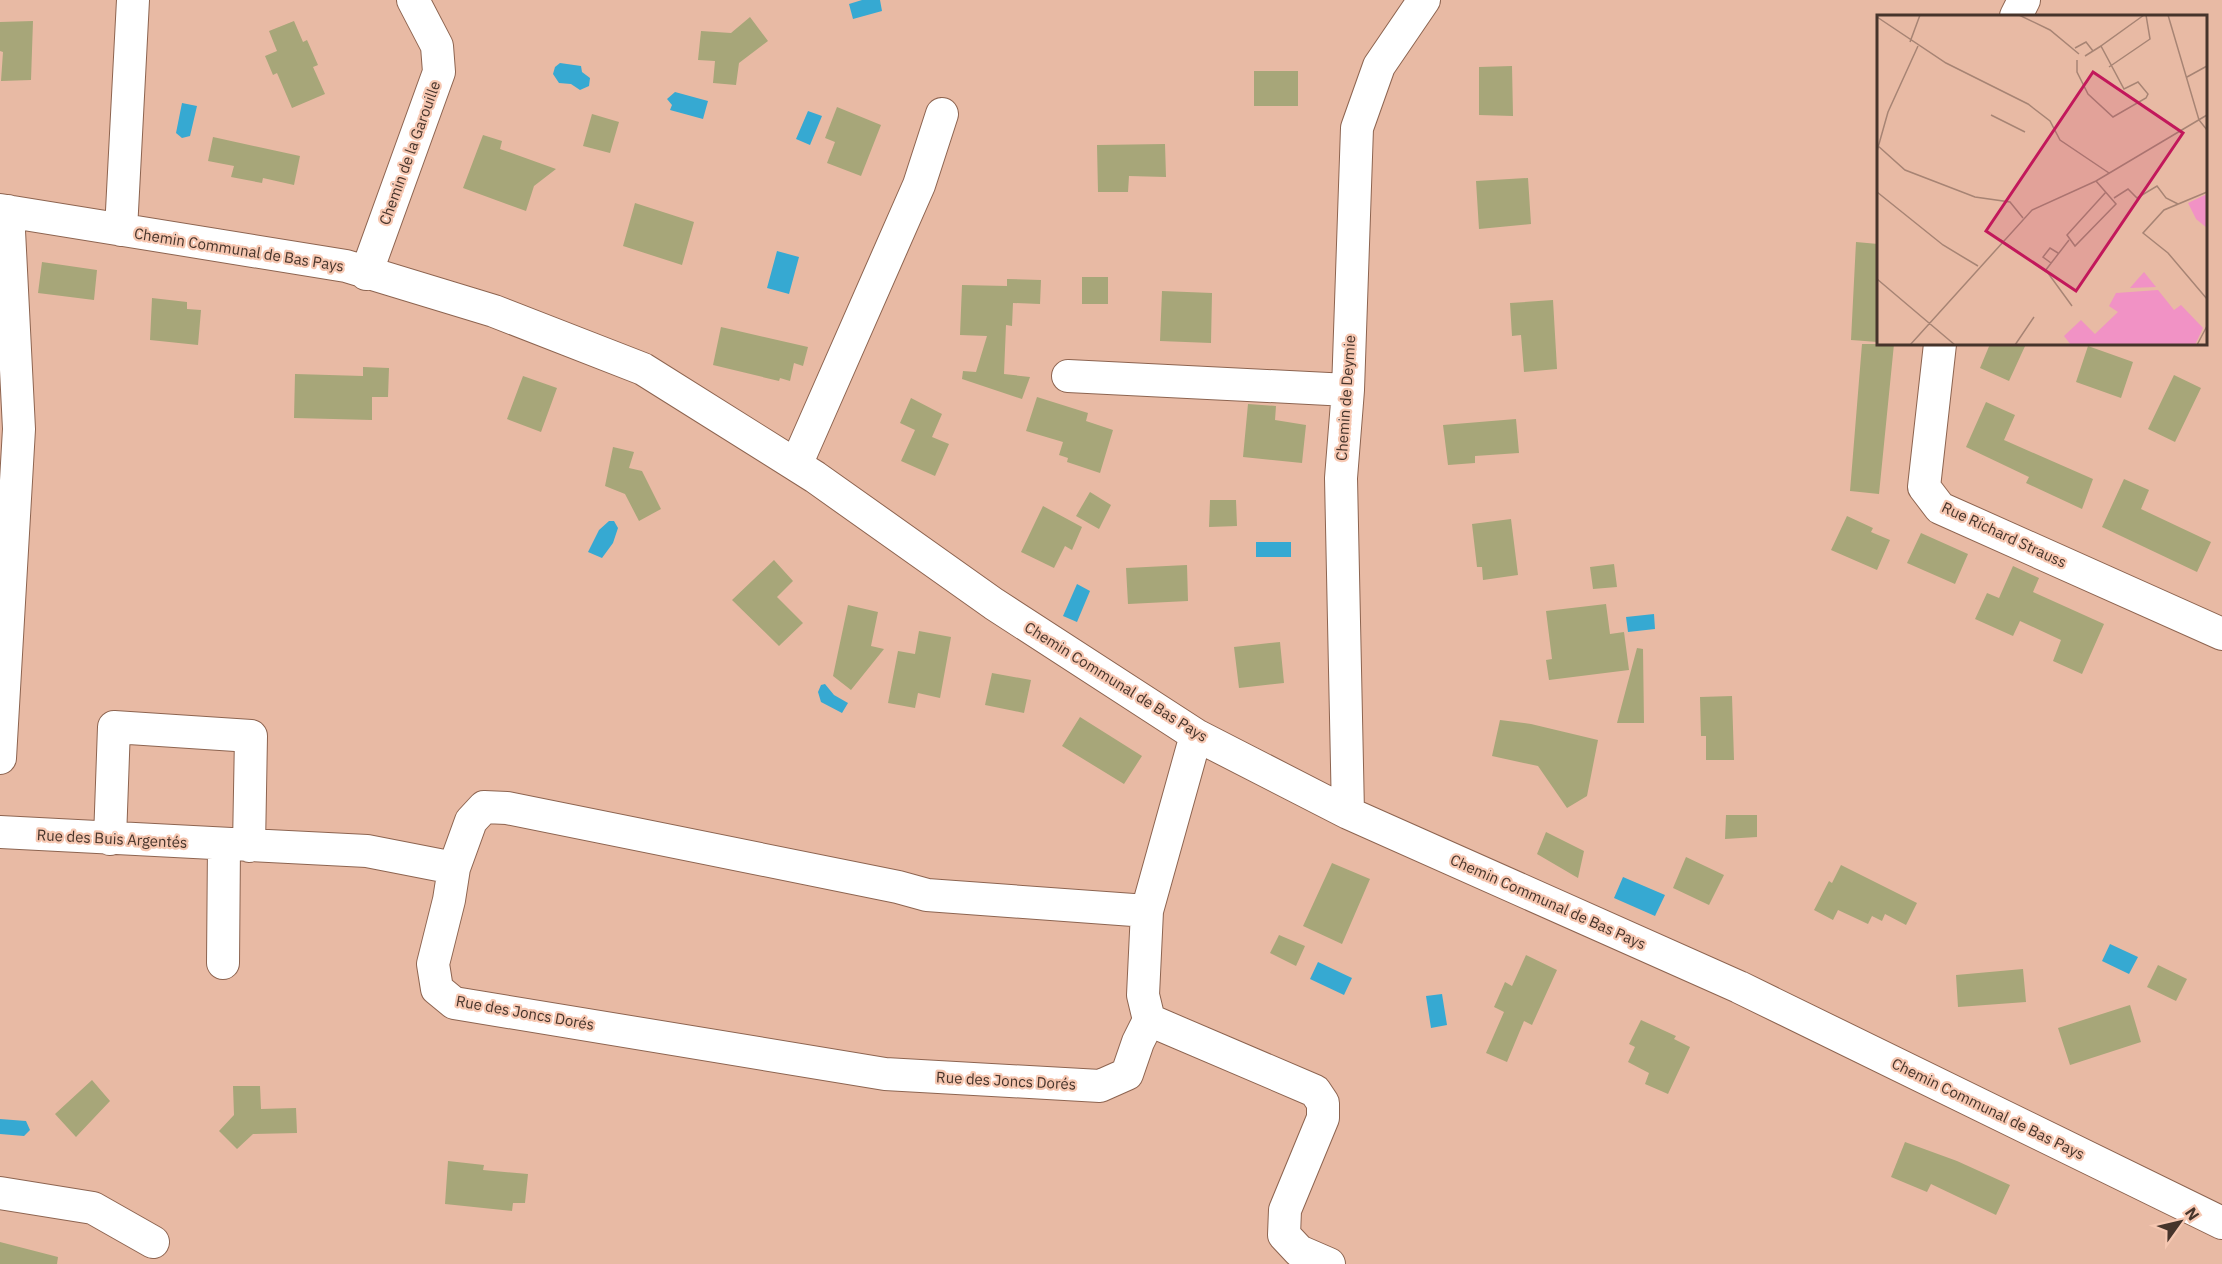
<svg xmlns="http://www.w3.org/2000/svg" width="2222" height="1264" font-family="'IBM Plex Sans',sans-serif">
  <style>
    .water { fill: #36a9d2 }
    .building { fill: #a7a679 }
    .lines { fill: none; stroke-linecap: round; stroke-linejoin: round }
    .minor-casing { stroke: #8d6450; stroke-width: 34 }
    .minor { stroke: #fff; stroke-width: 32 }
    .labels { text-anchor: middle; stroke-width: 4.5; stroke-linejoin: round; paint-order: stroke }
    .street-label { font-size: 15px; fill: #46342b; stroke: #f6c7b1 }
    .inset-road { fill: none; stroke: #a78474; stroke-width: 1.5 }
    .view { fill: #c2185b; fill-opacity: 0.15; stroke: #c2185b; stroke-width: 3 }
    .inset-edge { fill: none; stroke: #46342b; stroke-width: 3 }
  </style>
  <rect width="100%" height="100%" fill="#e8baa4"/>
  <path class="water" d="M 862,0 L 880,0 L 882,11 L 853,19 L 849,4 Z
    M 560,63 L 581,66 L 582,72 L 590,78 L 589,86 L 580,90 L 571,84 L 559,83 L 553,74 L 555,67 Z
    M 675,92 L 708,101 L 703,119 L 670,110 L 672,105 L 667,99 Z
    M 182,103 L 197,106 L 190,136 L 182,138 L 176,133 Z
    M 808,111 L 822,116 L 810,145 L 796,139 Z
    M 777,251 L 799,257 L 789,294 L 767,288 Z
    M 609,521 L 614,521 L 618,528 L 613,543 L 602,558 L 588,552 L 599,530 Z
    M 1256,542 L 1291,542 L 1291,557 L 1256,557 Z
    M 1077,584 L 1090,591 L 1077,622 L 1063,616 Z
    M 1654,614 L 1655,629 L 1628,632 L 1626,617 Z
    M 825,684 L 834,695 L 848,703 L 842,713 L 821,702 L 818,692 L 821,685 Z
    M 1623,877 L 1665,895 L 1655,916 L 1614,898 Z
    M 2110,944 L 2138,957 L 2129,974 L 2102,961 Z
    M 1318,962 L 1352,978 L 1344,995 L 1310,979 Z
    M 1442,994 L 1447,1025 L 1431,1028 L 1426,996 Z
    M 0,1119 L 26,1121 L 30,1130 L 24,1136 L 0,1134 Z"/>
  <path class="building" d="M 750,17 L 768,41 L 739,63 L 736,85 L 713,83 L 715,61 L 698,60 L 701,31 L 731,33 Z
    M 33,21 L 31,80 L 1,81 L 3,52 L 0,51 L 0,22 Z
    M 294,21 L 303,42 L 307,40 L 318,65 L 313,67 L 325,94 L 292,108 L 277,73 L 273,75 L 265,56 L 277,51 L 269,31 Z
    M 1512,66 L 1513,116 L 1479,115 L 1479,67 Z
    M 1254,71 L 1298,71 L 1298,106 L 1254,106 Z
    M 837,107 L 881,125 L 861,176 L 827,163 L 835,142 L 825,138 Z
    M 592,114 L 619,122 L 610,153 L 583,146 Z
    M 483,135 L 502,141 L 500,149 L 556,169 L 534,186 L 526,211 L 463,188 Z
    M 213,137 L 300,156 L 294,185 L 263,178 L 262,183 L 231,177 L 234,166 L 208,161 Z
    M 1165,144 L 1166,177 L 1129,176 L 1128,192 L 1098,192 L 1097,145 Z
    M 1528,178 L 1531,224 L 1479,229 L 1476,181 Z
    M 635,203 L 694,222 L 682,265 L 623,246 Z
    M 1856,242 L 1878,244 L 1878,342 L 1851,340 Z
    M 42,262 L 97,270 L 94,300 L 38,293 Z
    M 1082,277 L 1108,277 L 1108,304 L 1082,304 Z
    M 1007,279 L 1041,280 L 1040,304 L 1013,303 L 1012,326 L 1006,325 L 1004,374 L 1030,377 L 1022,399 L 962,379 L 963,371 L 976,372 L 987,336 L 960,335 L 962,285 L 1007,286 Z
    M 1162,291 L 1212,293 L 1211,343 L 1160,341 Z
    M 152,298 L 187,302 L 187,309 L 201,310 L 198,345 L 150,340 Z
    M 1553,300 L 1557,369 L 1524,372 L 1521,335 L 1512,336 L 1510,303 Z
    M 721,327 L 808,347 L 803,366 L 794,363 L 790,381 L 780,378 L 779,381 L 713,365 Z
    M 1862,344 L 1894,344 L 1879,494 L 1850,491 Z
    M 1990,344 L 2026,344 L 2009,381 L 1980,368 Z
    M 2088,346 L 2133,362 L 2121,398 L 2076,382 Z
    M 363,367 L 389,368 L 388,397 L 372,397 L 372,420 L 294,418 L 295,374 L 363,376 Z
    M 2174,375 L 2201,388 L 2175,442 L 2148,429 Z
    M 523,376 L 557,388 L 541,432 L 507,419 Z
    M 1037,397 L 1088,413 L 1086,421 L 1113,430 L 1100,473 L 1067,462 L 1068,458 L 1059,455 L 1063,442 L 1026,431 Z
    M 911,398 L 942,414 L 932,437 L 949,444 L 935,476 L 901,461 L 915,430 L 900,423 Z
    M 1986,402 L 2015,415 L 2004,440 L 2093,479 L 2082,509 L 2026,483 L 2029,477 L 1966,447 Z
    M 1248,404 L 1276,406 L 1275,420 L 1306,425 L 1302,463 L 1243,457 Z
    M 1516,419 L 1519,453 L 1475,456 L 1475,463 L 1448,465 L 1443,425 Z
    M 613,447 L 634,452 L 629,468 L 642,471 L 661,509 L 639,521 L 625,494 L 605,486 Z
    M 2124,479 L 2149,490 L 2141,509 L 2211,542 L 2197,572 L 2102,527 Z
    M 1090,492 L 1111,505 L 1099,529 L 1076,516 Z
    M 1210,500 L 1236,500 L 1237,526 L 1209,527 Z
    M 1043,506 L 1082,527 L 1072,550 L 1065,546 L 1054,568 L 1021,552 Z
    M 1847,516 L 1873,528 L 1871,532 L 1890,540 L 1877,570 L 1831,550 Z
    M 1511,519 L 1518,575 L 1483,580 L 1482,567 L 1477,567 L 1472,524 Z
    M 1921,533 L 1968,554 L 1955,584 L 1907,563 Z
    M 774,560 L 793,581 L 777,597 L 803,623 L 779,646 L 732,600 Z
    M 1614,564 L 1617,587 L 1593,589 L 1590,567 Z
    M 1187,565 L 1188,601 L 1128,604 L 1126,568 Z
    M 2013,566 L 2039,578 L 2033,592 L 2104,624 L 2082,674 L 2053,661 L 2061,640 L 2020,621 L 2013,636 L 1975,619 L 1987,593 L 1999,598 Z
    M 1606,604 L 1610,634 L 1624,632 L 1629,670 L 1549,680 L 1546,660 L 1552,659 L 1546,611 Z
    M 848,605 L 878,612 L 871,646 L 884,649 L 851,690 L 833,676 Z
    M 919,631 L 951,637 L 940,698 L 918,693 L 915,708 L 888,703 L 898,651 L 915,654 Z
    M 1280,642 L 1284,683 L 1239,688 L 1234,647 Z
    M 1637,648 L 1643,649 L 1644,723 L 1617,723 Z
    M 992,673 L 1031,680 L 1024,713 L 985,705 Z
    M 1732,696 L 1734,760 L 1706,760 L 1706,736 L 1701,736 L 1700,697 Z
    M 1080,717 L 1142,756 L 1124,784 L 1062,746 Z
    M 1500,720 L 1531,724 L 1598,740 L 1587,796 L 1567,808 L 1538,766 L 1492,756 Z
    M 1726,815 L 1757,815 L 1757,837 L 1725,839 Z
    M 1546,832 L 1584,851 L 1578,878 L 1537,854 Z
    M 1686,857 L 1724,875 L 1709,905 L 1673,888 Z
    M 1332,863 L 1370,879 L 1342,944 L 1303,926 Z
    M 1841,865 L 1917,903 L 1906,925 L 1885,914 L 1882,921 L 1872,916 L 1868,924 L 1838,910 L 1833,920 L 1814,910 L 1829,881 L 1832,883 Z
    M 1279,935 L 1305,946 L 1296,966 L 1270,953 Z
    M 1526,955 L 1557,970 L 1532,1025 L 1524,1021 L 1507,1062 L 1486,1053 L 1504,1012 L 1494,1007 L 1505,982 L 1512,986 Z
    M 2158,965 L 2187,979 L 2176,1001 L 2147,987 Z
    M 2023,969 L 2026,1002 L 1958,1007 L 1956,975 Z
    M 2130,1005 L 2141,1042 L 2070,1065 L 2058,1028 Z
    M 1641,1020 L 1676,1036 L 1674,1039 L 1690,1047 L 1668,1094 L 1645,1084 L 1649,1073 L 1628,1062 L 1635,1047 L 1629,1044 Z
    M 92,1080 L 110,1101 L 76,1137 L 55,1114 Z
    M 233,1086 L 260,1086 L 261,1109 L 296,1108 L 297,1133 L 253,1134 L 237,1149 L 219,1131 L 234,1115 Z
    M 1905,1142 L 1957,1161 L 2010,1185 L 1996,1215 L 1931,1184 L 1927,1192 L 1891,1177 Z
    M 448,1161 L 484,1165 L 483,1170 L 528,1174 L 525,1203 L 513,1203 L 512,1211 L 445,1204 Z
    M 0,1242 L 58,1257 L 57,1264 L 0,1264 Z"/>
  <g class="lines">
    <defs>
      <path id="minor" d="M 2016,16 L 2024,0
        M 0,210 L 346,266 L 494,311 L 643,369 L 815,477 L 994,604 L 1196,735 L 1348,813 L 1739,987 L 2222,1223
        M 121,230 L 133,0
        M 366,274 L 439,72 L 437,46 L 413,0
        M 1940,344 L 1924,487 L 1940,508 L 2222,634
        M 1068,376 L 1348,390
        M 796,465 L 919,185 L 942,114
        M 0,758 L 19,429 L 8,211
        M 1348,813 L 1341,478 L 1348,390 L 1357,128 L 1379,66 L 1424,0
        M 0,832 L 367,851 L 454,868
        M 110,839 L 114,727 L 251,736 L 249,846
        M 1147,911 L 927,895 L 898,887 L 507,808 L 484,807 L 471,821 L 454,868 L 449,900 L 433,964 L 437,989 L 454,1003 L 885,1074 L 1100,1086 L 1127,1074 L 1138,1042 L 1149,1020 L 1143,995 L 1147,911 L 1196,735
        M 223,963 L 224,845
        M 1149,1020 L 1315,1091 L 1323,1103 L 1323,1118 L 1285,1210 L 1284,1235 L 1299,1251 L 1329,1264
        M 0,1193 L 93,1208 L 153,1242"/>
    </defs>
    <use href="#minor" class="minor-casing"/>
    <use href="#minor" class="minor"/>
  </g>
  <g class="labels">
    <g class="street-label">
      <text transform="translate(410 153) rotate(-70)" y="5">Chemin de la Garouille</text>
      <text transform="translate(239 250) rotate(9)" y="5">Chemin Communal de Bas Pays</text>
      <text transform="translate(1346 398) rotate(-86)" y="5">Chemin de Deymie</text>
      <text transform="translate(2004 535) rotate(25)" y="5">Rue Richard Strauss</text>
      <text transform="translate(1116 682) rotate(32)" y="5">Chemin Communal de Bas Pays</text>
      <text transform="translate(112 839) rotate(3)" y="5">Rue des Buis Argentés</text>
      <text transform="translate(1548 902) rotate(24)" y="5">Chemin Communal de Bas Pays</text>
      <text transform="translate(525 1013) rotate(10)" y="5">Rue des Joncs Dorés</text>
      <text transform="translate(1006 1081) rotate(3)" y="5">Rue des Joncs Dorés</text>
      <text transform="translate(1988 1109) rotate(26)" y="5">Chemin Communal de Bas Pays</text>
    </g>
  </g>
  <g transform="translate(1877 15)">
    <rect width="330" height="330" fill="#e8baa4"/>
    <path d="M 330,179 L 330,213 L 319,204 L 311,188 ZM 267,257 L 279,272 L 253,273 L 259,266 ZM 281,275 L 297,295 L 304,290 L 326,313 L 318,330 L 194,330 L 187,321 L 204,305 L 218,319 L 241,297 L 232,291 L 239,278 Z" fill="#f192c5"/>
    <path class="inset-road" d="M 142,0 L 173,15 L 202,39M 291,0 L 322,105 L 330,115M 0,2 L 69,48 L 151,89 L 173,106 L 183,125 L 232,158M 33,27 L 43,0M 198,33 L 209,27 L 216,36M 208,41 L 224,31M 200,45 L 200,57 L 211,79 L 236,102 L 269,83 L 271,79 L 261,67 L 247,74 L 224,31 L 267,0M 232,52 L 273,24 L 269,0M 310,62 L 330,51M 114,100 L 148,117M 0,130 L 28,155 L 98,182 L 133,187 L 146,203M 0,136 L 11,97 L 41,31M 219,166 L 239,189 L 198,231 L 190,220 L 229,177M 0,177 L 66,230 L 101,251M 330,177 L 287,195 L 266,218 L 291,238 L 330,284M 237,183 L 251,174 L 260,183 L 280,171 L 289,183 L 301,189M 124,225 L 171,258 L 195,291M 174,248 L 166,242 L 173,233 L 181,238M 168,256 L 192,225M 0,264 L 78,330M 33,330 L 155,195 L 219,166 L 330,100M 138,330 L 157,302M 320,330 L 330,311"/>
    <path class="view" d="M 216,57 L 306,118 L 199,276 L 109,216 Z"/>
    <rect width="330" height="330" class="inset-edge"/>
  </g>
  <g transform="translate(2180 1222) rotate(56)" stroke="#f6c7b1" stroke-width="4.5" paint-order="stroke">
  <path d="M0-4.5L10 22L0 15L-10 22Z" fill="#46342b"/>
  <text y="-9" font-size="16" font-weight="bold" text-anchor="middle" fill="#46342b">N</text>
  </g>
</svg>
